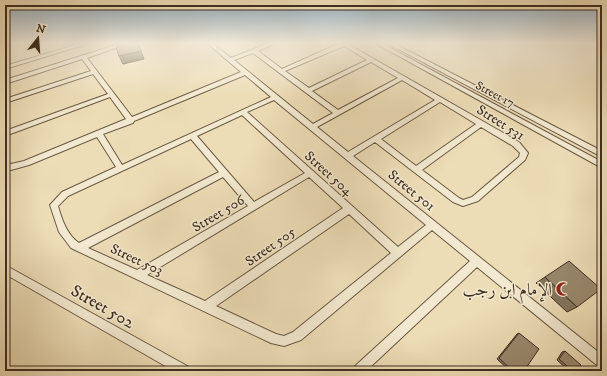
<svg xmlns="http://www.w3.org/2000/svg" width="607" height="376" font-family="'IM FELL DW Pica',Amiri,serif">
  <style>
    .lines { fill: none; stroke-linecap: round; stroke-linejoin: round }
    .minor-casing { stroke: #6a5a45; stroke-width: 2 }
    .minor { fill: #f3e9d0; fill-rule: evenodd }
    .wall { fill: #84765f; stroke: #3e2e1f }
    .shaded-wall { fill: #6b604d; stroke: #3e2e1f }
    .building { fill: #99896e; stroke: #3e2e1f }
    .labels { text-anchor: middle; stroke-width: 3; stroke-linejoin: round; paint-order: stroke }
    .far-street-label { font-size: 12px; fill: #3e2e1f; stroke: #f3e9d0 }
    .street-label { font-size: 14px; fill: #3e2e1f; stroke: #f3e9d0 }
    .near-poi-label { font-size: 17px; fill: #3e2e1f; stroke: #f3e9d0; text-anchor: end }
    .near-street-label { font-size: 17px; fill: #3e2e1f; stroke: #f3e9d0 }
  </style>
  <rect width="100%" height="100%" fill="#edddb7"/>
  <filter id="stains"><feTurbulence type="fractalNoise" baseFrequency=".005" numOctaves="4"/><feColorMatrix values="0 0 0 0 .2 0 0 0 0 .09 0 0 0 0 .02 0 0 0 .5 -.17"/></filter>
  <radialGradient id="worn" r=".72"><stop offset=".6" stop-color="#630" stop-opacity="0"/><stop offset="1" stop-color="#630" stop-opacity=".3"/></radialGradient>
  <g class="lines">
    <defs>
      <path id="minor" d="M 5,43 L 15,43 L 5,47 Z
        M 82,43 L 90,43 L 5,69 L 5,66 Z
        M 122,43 L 130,43 L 87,58 L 132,117 L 241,72 L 207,43 L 212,43 L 231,58 L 269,43 L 276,43 L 258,51 L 282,69 L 340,43 L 346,43 L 519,142 L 528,153 L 525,160 L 478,201 L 463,206 L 453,202 L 375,142 L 353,156 L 602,355 L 602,368 L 598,366 L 477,267 L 366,371 L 352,371 L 354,367 L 470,261 L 432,230 L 301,340 L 284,346 L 271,343 L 71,248 L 59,232 L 50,205 L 62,192 L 116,167 L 97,137 L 29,165 L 11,170 L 5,168 L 5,162 L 11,164 L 24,161 L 126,119 L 110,97 L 5,136 L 5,131 L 108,94 L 93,74 L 5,103 L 5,99 L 91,71 L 82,59 L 5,84 L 5,80 ZM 344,46 L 367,60 L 309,88 L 285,71 ZM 253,53 L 333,113 L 313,124 L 234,60 ZM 371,62 L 398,78 L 338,110 L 312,91 ZM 245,75 L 271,97 L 122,165 L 103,134 L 133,123 L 134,121 ZM 402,80 L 435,100 L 348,152 L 317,127 ZM 274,100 L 426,225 L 398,247 L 247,112 ZM 440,102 L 476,124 L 416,166 L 381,139 ZM 242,115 L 305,173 L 254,202 L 197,136 ZM 481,127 L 513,146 L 520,153 L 519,157 L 472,197 L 463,200 L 459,198 L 422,170 ZM 191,139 L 219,172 L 79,243 C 67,235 62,220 58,206 L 68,196 ZM 223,177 L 248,206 L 137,270 L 88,248 ZM 309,177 L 343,208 L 205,301 L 147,275 ZM 349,214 L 391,253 L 293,332 L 284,336 L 276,334 L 216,306 Z
        M 375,43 L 381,43 L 602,162 L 602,168 Z
        M 387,43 L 393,43 L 602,151 L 602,157 Z
        M 5,265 L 189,367 L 191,371 L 174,371 L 5,274 Z"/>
    </defs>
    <use href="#minor" class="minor-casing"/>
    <use href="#minor" class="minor"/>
  </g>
  <path class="wall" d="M 545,277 L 577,307 L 567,312 L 536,283 Z
    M 519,333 L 524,371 L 510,371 L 497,359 L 517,334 Z
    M 565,351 L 577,371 L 569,371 L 557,360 L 562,352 Z"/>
  <path class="shaded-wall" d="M 141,51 L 144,59 L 123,64 L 119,56 Z"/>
  <path class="building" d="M 134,43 L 138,43 L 141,51 L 119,56 L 116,47 Z
    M 569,261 L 601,289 L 577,307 L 545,277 Z
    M 519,333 L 539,349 L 524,371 L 513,371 L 499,358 Z
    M 565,351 L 581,365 L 577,371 L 573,371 L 559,359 Z"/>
  <linearGradient id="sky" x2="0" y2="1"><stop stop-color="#92adc0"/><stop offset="0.45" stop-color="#f7f0df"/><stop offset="1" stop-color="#f7f0df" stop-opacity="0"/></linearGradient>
  <rect width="607" height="96" fill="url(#sky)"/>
  <defs>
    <symbol id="mosque-bare" viewBox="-9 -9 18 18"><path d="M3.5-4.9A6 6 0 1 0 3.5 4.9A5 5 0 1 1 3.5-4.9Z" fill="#8f2418" stroke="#f3e9d0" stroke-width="2.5" paint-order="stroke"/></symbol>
  </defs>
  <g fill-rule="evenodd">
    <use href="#mosque-bare" x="553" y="279" width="20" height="20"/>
  </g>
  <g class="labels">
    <g class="far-street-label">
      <text transform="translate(495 94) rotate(28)" y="4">Street 17</text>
    </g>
    <g class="street-label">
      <text transform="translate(501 122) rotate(32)" y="5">Street 531</text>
      <text transform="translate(329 173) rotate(42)" y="5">Street 504</text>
      <text transform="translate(412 190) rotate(39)" y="5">Street 501</text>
      <text transform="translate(218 213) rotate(-31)" y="5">Street 506</text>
      <text transform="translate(270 246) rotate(-35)" y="5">Street 505</text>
      <text transform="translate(137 259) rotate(25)" y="5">Street 503</text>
    </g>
    <g class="near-poi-label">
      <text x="552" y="295">الإمام ابن رجب</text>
    </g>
    <g class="near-street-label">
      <text transform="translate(103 306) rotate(30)" y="6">Street 502</text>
    </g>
  </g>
  <rect width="607" height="376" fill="none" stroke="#edddb7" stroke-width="20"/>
  <rect x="6" y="6" width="595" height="364" fill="none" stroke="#3e2e1f" stroke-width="2"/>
  <rect x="10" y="10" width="587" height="356" fill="none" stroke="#3e2e1f"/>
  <g transform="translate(38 38) rotate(17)" stroke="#f3e9d0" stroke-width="3" paint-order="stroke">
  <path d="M0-3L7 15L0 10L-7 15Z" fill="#3e2e1f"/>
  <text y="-6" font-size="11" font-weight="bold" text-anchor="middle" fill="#3e2e1f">N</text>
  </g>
  <rect width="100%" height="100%" filter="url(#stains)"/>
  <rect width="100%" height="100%" fill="url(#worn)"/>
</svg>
